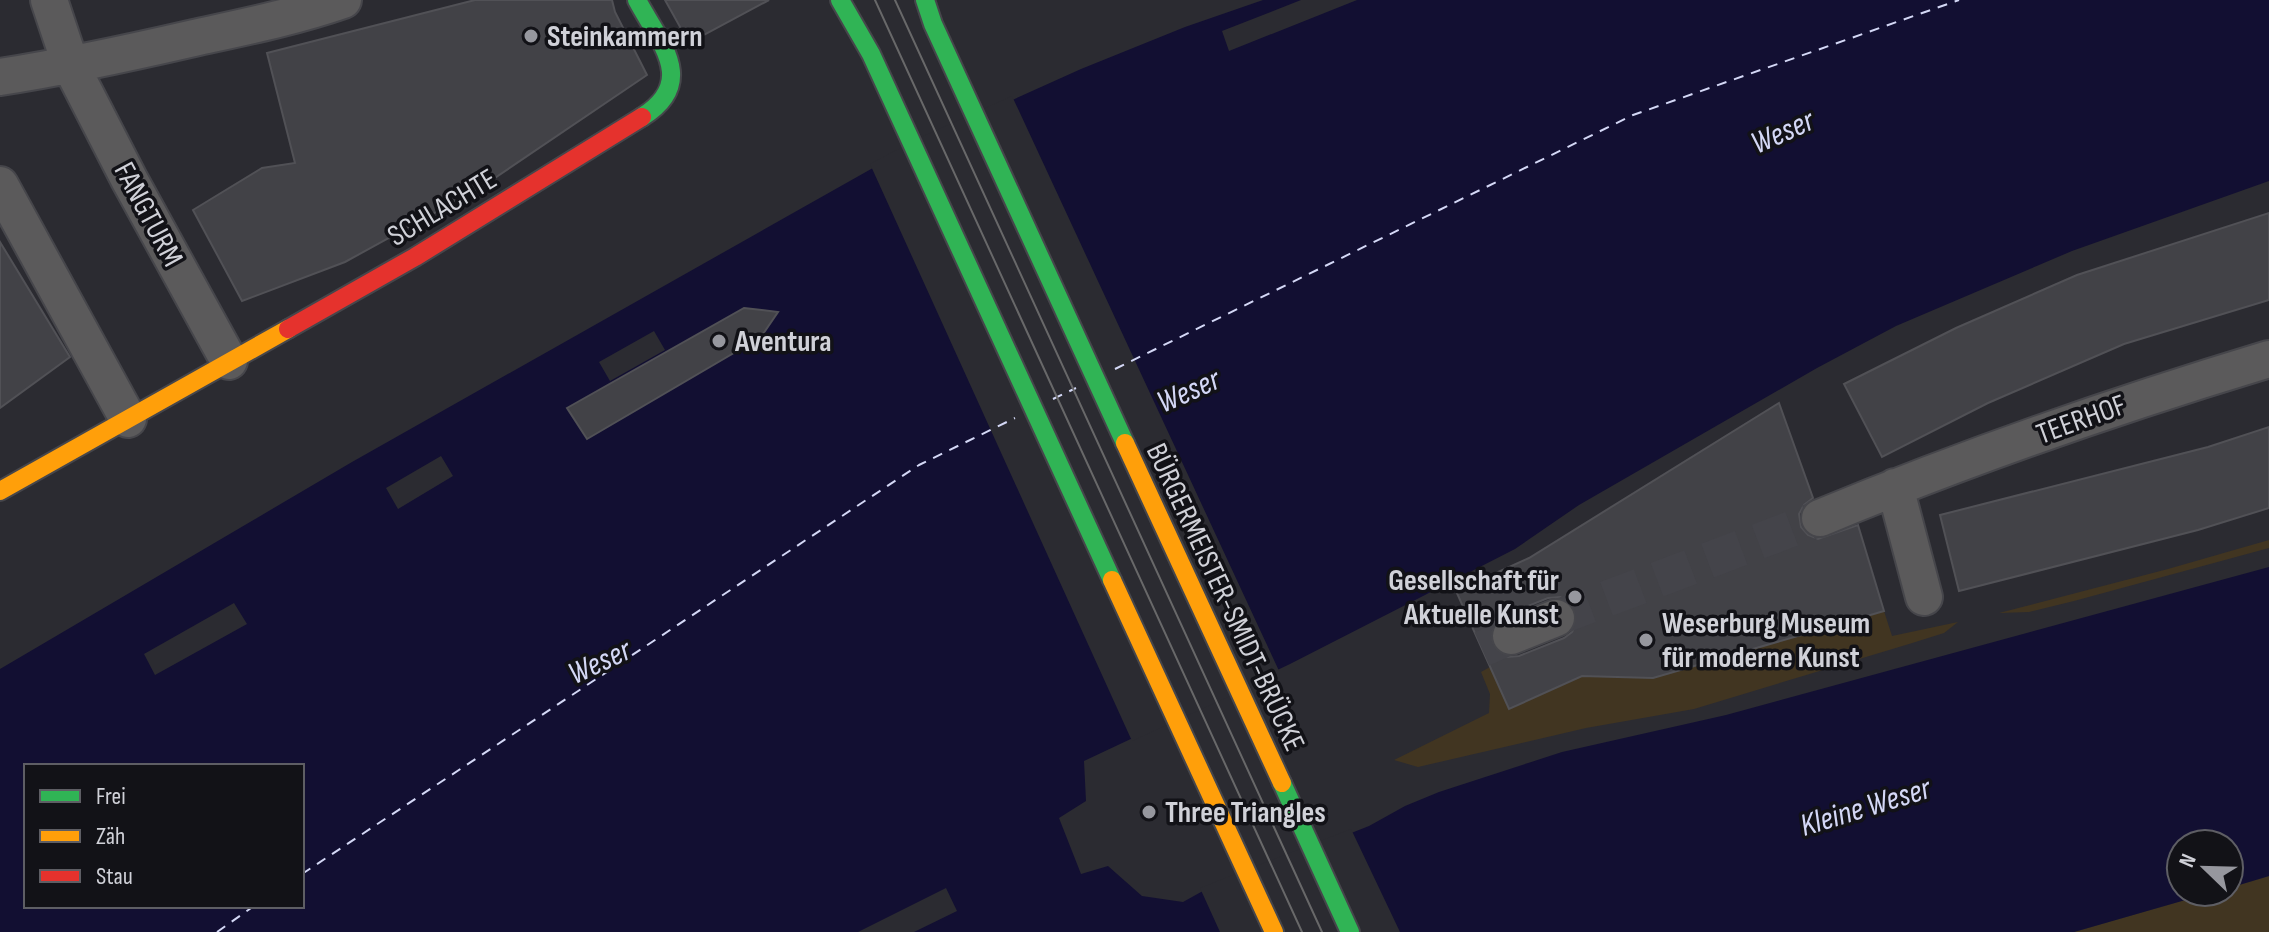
<svg xmlns="http://www.w3.org/2000/svg" width="2269" height="932" font-family="'Sofia Sans Condensed',sans-serif">
  <style>
    .green { fill: #413521 }
    .water { fill: #120f32; fill-rule: evenodd }
    .pier { fill: #2b2b31 }
    .lines { fill: none; stroke-linecap: round; stroke-linejoin: round }
    .ferry { stroke: #d4d8f6; stroke-width: 2; stroke-dasharray: 10 8; stroke-linecap: butt }
    .building { fill: #424247; stroke: #515156; stroke-width: 2; fill-rule: evenodd }
    .street-tunnel { stroke: #44444a; stroke-width: 36; stroke-dasharray: 36 18; stroke-linecap: butt }
    .street-casing { stroke: #46464b; stroke-width: 40 }
    .fast-casing { stroke: #46464b; stroke-width: 22 }
    .slow-casing { stroke: #46464b; stroke-width: 22 }
    .jam-casing { stroke: #46464b; stroke-width: 22 }
    .street { stroke: #5b5a5b; stroke-width: 36 }
    .fast { stroke: #30b455; stroke-width: 18 }
    .slow { stroke: #ff9f0a; stroke-width: 18 }
    .jam { stroke: #e5322d; stroke-width: 18 }
    .tram { stroke: #686869; stroke-width: 2 }
    .poi-dot { fill: #96979e; stroke: #121217; stroke-width: 3 }
    .labels { text-anchor: middle; stroke-width: 7; stroke-linejoin: round; paint-order: stroke }
    .poi-label { font-size: 30px; font-weight: bold; fill: #d0d1d8; stroke: #121217; text-anchor: start }
    .street-label { font-size: 30px; fill: #d0d1d8; stroke: #121217 }
    .water-label { font-size: 32px; font-style: italic; fill: #d4d8f6; stroke: #121217 }
  </style>
  <rect width="100%" height="100%" fill="#2b2b31"/>
  <path class="green" d="M 2269,540 L 2269,548 L 2074,601 L 2029,612 L 1999,613 L 2168,569 Z
    M 1884,611 L 1892,636 L 1958,622 L 1944,633 L 1909,644 L 1694,709 L 1586,728 L 1418,767 L 1394,760 L 1489,713 L 1490,694 L 1481,672 L 1490,667 L 1509,709 L 1582,676 L 1653,678 Z
    M 2269,876 L 2269,932 L 2074,932 L 2213,892 L 2229,892 L 2229,888 Z"/>
  <path class="water" d="M 1263,0 L 2269,0 L 2269,181 L 2072,251 L 1896,326 L 1817,368 L 1579,505 L 1515,549 L 1290,664 L 1084,761 L 1086,801 L 1059,818 L 1081,874 L 1108,866 L 1142,896 L 1183,902 L 1201,892 L 1369,826 L 1405,806 L 1439,792 L 1562,752 L 1726,715 L 2269,567 L 2269,876 L 2229,888 L 2229,844 L 2181,844 L 2181,892 L 2213,892 L 2074,932 L 0,932 L 0,669 L 352,462 L 919,142 L 1081,69 L 1185,27 ZM 26,766 L 302,766 L 302,906 L 26,906 Z"/>
  <path class="pier" d="M 1301,0 L 1357,0 L 1229,51 L 1222,31 Z
    M 1012,96 L 1280,673 L 1132,741 L 870,164 L 917,139 Z
    M 654,331 L 665,350 L 610,381 L 599,362 Z
    M 441,456 L 453,476 L 398,509 L 386,488 Z
    M 234,603 L 247,624 L 155,675 L 144,654 Z
    M 1351,829 L 1400,932 L 1220,932 L 1200,888 Z
    M 946,888 L 957,911 L 914,932 L 858,932 Z"/>
  <g class="lines">
    <path class="ferry" d="M 1115,369 L 1633,115 L 1959,0
      M 1053,399 L 1076,388
      M 302,874 L 919,465 L 1015,418
      M 217,932 L 254,906"/>
  </g>
  <path class="building" d="M 475,0 L 612,0 L 615,12 L 647,75 L 480,188 L 345,262 L 242,301 L 193,210 L 262,168 L 295,163 L 267,53 Z
    M 665,0 L 769,0 L 689,43 Z
    M 2269,213 L 2269,300 L 2124,344 L 1988,403 L 1882,457 L 1844,384 L 1956,328 L 2077,275 Z
    M 0,242 L 70,357 L 0,408 Z
    M 744,308 L 778,312 L 761,337 L 587,439 L 567,408 Z
    M 1779,403 L 1813,498 L 1804,505 L 1799,514 L 1801,527 L 1808,535 L 1818,539 L 1858,525 L 1884,611 L 1653,678 L 1582,676 L 1509,709 L 1456,591 L 1529,558 ZM 1560,597 L 1570,602 L 1576,611 L 1577,622 L 1572,632 L 1564,638 L 1519,656 L 1507,657 L 1497,652 L 1491,643 L 1490,634 L 1495,622 L 1503,616 L 1548,598 Z
    M 2269,427 L 2269,508 L 2198,530 L 1959,591 L 1940,515 L 2208,447 Z"/>
  <g class="lines">
    <path class="street-tunnel" d="M 1556,618 L 1820,518
      M 1482,649 L 1511,636"/>
    <defs>
      <path id="street" d="M 49,0 L 71,66 L 129,179 L 229,361
        M 0,77 C 65,67 129,53 194,38 C 244,27 294,17 343,0
        M 0,185 L 128,419
        M 1895,487 L 1924,597
        M 1820,518 C 1967,457 2117,405 2269,359
        M 1511,636 L 1556,618"/>
      <path id="fast" d="M 637,0 C 660,43 698,82 642,117
        M 840,0 L 871,54 L 1112,580
        M 925,0 L 933,24 L 1125,443
        M 1282,783 L 1350,932"/>
      <path id="slow" d="M 1125,443 L 1282,783
        M 0,491 L 288,329
        M 1112,580 L 1274,932"/>
      <path id="jam" d="M 288,329 L 415,257 L 642,117"/>
    </defs>
    <use href="#street" class="street-casing"/>
    <use href="#fast" class="fast-casing"/>
    <use href="#slow" class="slow-casing"/>
    <use href="#jam" class="jam-casing"/>
    <use href="#street" class="street"/>
    <use href="#fast" class="fast"/>
    <use href="#slow" class="slow"/>
    <use href="#jam" class="jam"/>
    <path class="tram" d="M 875,0 L 1302,932
      M 895,0 L 1322,932"/>
  </g>
  <g class="poi-dot">
    <circle cx="531" cy="36" r="8"/>
    <circle cx="719" cy="341" r="8"/>
    <circle cx="1575" cy="597" r="8"/>
    <circle cx="1646" cy="640" r="8"/>
    <circle cx="1149" cy="812" r="8"/>
  </g>
  <g class="labels">
    <g class="poi-label">
      <text x="547" y="46">Steinkammern</text>
      <text x="735" y="351">Aventura</text>
      <text x="1559" y="590" text-anchor="end">Gesellschaft für<tspan x="1559" dy="34">Aktuelle Kunst</tspan></text>
      <text x="1662" y="633">Weserburg Museum<tspan x="1662" dy="34">für moderne Kunst</tspan></text>
      <text x="1165" y="822">Three Triangles</text>
    </g>
    <g class="street-label">
      <text transform="translate(442 207) rotate(-31)" y="10">SCHLACHTE</text>
      <text transform="translate(149 214) rotate(62)" y="10">FANGTURM</text>
      <text transform="translate(2081 419) rotate(-20)" y="10">TEERHOF</text>
      <text transform="translate(1226 597) rotate(65)" y="10">BÜRGERMEISTER-SMIDT-BRÜCKE</text>
    </g>
    <g class="water-label">
      <text transform="translate(1782 131) rotate(-24)" y="11">Weser</text>
      <text transform="translate(1188 390) rotate(-24)" y="11">Weser</text>
      <text transform="translate(599 661) rotate(-25)" y="11">Weser</text>
      <text transform="translate(1865 806) rotate(-17)" y="11">Kleine Weser</text>
    </g>
  </g>
  <rect x="24" y="764" width="280" height="144" fill="#121217" stroke="#5e5e64" stroke-width="2"/>
  <rect x="40" y="790" width="40" height="12" fill="#30b455" stroke="#5e5e64" stroke-width="2"/>
  <text x="96" y="804" font-size="24" fill="#d0d1d8">Frei</text>
  <rect x="40" y="830" width="40" height="12" fill="#ff9f0a" stroke="#5e5e64" stroke-width="2"/>
  <text x="96" y="844" font-size="24" fill="#d0d1d8">Zäh</text>
  <rect x="40" y="870" width="40" height="12" fill="#e5322d" stroke="#5e5e64" stroke-width="2"/>
  <text x="96" y="884" font-size="24" fill="#d0d1d8">Stau</text>
  <g transform="translate(2205 868) rotate(293)"><circle r="38" fill="#121217" stroke="#5e5e64" stroke-width="2"/>
  <path d="M0-6L14 30L0 20L-14 30Z" fill="#96979e"/>
  <text y="-12" font-size="22" font-weight="bold" text-anchor="middle" fill="#d0d1d8">N</text>
  </g>
</svg>
